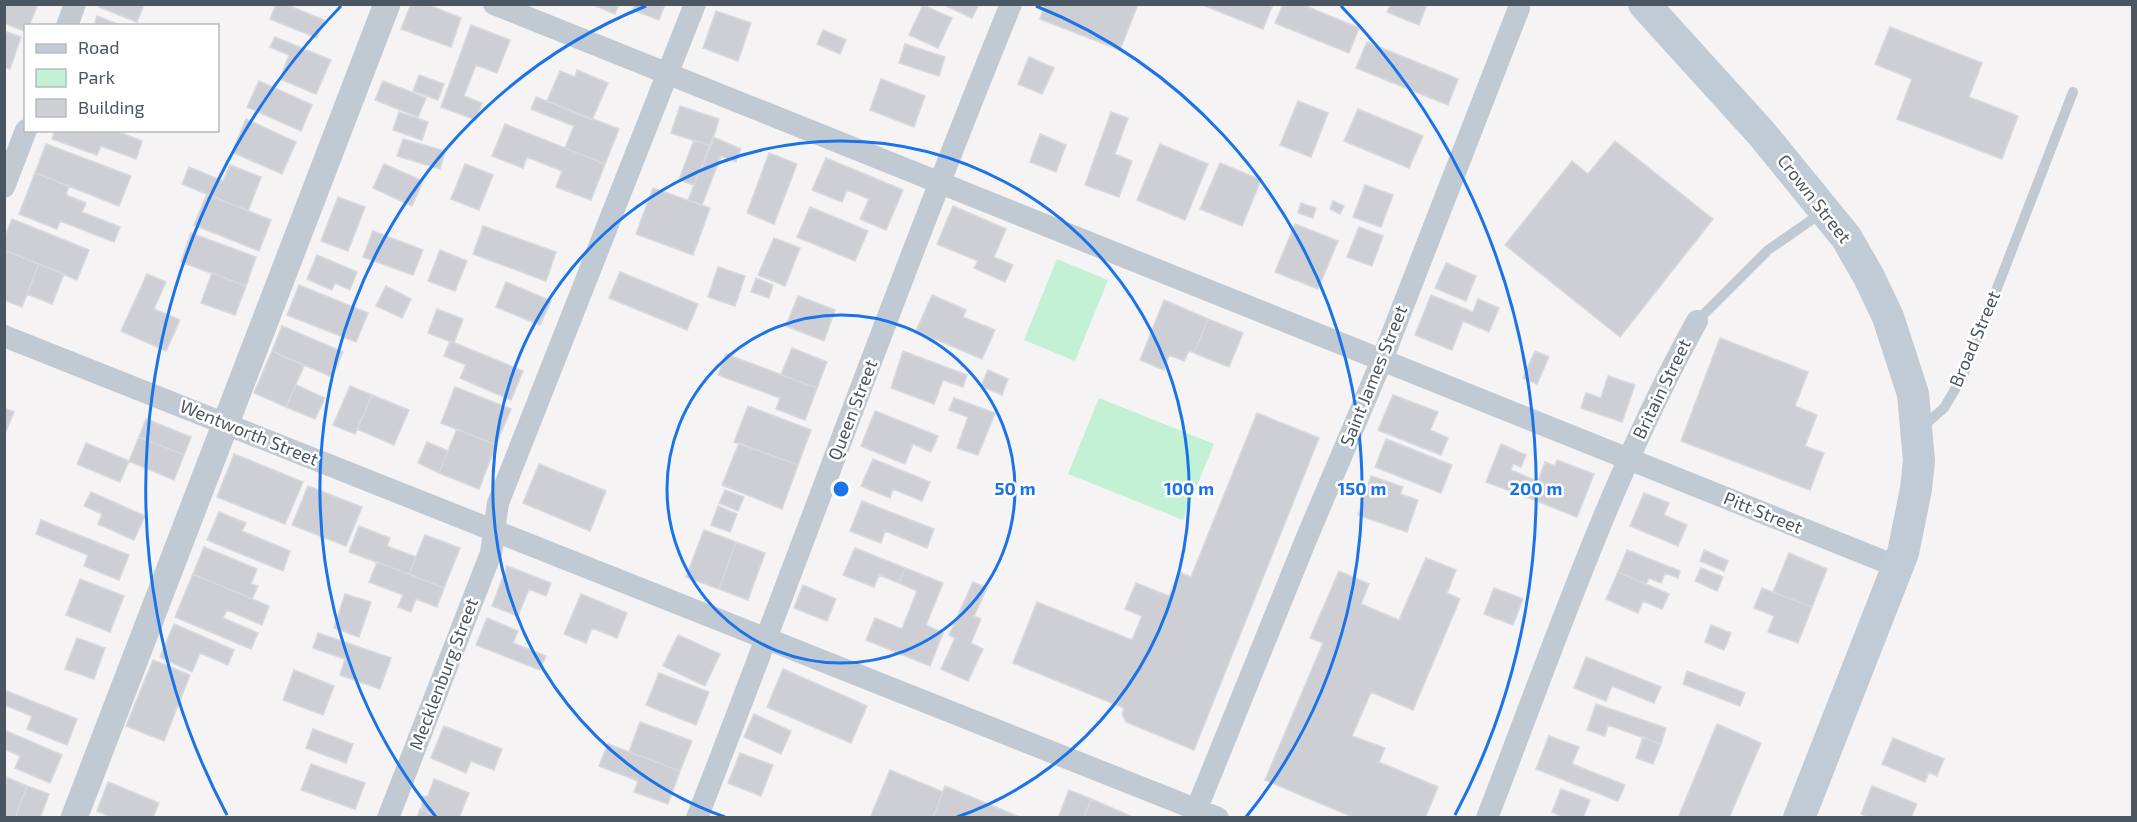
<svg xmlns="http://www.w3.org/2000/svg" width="2137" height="822" font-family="'Exo 2',sans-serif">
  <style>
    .green { fill: #c3f1d5 }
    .building { fill: #cdcfd5; stroke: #d7d9de; stroke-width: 1.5 }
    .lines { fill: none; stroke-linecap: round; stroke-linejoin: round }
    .service { stroke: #c1cad2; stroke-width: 10 }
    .minor { stroke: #c1cad2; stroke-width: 22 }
    .tertiary { stroke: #c1cad2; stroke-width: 27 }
    .secondary { stroke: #c1cbd6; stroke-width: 32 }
    .ring { fill: none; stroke: #1a73e8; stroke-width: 3 }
    .labels { text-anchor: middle; stroke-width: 5; stroke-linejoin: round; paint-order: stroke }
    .street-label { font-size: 18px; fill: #4a5661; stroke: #fff }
    .centre { fill: #1a73e8; stroke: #fff; stroke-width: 3 }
    .ring-label { font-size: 18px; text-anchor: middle; font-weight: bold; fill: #1a73e8; stroke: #fff; stroke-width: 5; stroke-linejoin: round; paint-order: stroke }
  </style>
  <rect width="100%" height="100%" fill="#f5f3f3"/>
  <path class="green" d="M 1057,259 L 1108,280 L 1075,361 L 1024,340 Z
    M 1099,398 L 1214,444 L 1183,520 L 1068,474 Z"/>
  <path class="building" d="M 4,4 L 38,4 L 29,26 L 26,26 L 26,32 L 4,23 Z
    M 100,4 L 144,4 L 137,22 L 99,7 Z
    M 276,4 L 285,4 L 324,20 L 317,38 L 270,19 Z
    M 411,4 L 426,4 L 461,18 L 451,47 L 401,29 Z
    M 591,4 L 619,4 L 615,14 Z
    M 635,4 L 665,4 L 659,20 L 633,10 Z
    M 942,4 L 979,4 L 972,18 Z
    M 1045,4 L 1138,4 L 1120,50 L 1040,19 Z
    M 1200,4 L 1273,4 L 1263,29 Z
    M 1283,4 L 1301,4 L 1359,28 L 1349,53 L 1275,23 Z
    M 1391,4 L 1427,4 L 1419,25 L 1387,12 Z
    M 923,5 L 952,18 L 938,48 L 909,35 Z
    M 716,11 L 751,23 L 738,61 L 703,48 Z
    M 97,16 L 122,26 L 94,26 Z
    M 471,25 L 510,40 L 497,73 L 476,65 L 464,96 L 482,103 L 476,120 L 441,107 Z
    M 1890,27 L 1982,63 L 1969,97 L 2018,116 L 2002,159 L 1897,119 L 1912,79 L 1875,64 Z
    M 823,30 L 846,40 L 840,54 L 817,44 Z
    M 4,31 L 21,37 L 10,69 L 4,67 Z
    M 275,37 L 331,60 L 316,94 L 280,79 L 289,55 L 270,47 Z
    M 1367,42 L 1458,79 L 1448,105 L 1356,68 Z
    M 905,44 L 945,57 L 939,76 L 899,63 Z
    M 1029,57 L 1054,68 L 1042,94 L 1018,84 Z
    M 577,70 L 608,83 L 592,120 L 547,101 L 560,71 L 575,77 Z
    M 419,75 L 444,84 L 438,100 L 413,91 Z
    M 881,79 L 925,96 L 914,127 L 870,110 Z
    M 259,81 L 312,105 L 301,131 L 247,107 Z
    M 383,81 L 426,98 L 418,117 L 375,100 Z
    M 536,97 L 619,129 L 605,164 L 565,148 L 574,126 L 531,109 Z
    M 1298,101 L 1328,113 L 1311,157 L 1280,145 Z
    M 680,106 L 719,119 L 711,146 L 671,133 Z
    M 1358,109 L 1423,136 L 1409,168 L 1344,141 Z
    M 399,112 L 428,122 L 422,140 L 393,130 Z
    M 1111,112 L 1128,118 L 1115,154 L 1132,161 L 1119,197 L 1085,185 Z
    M 246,119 L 296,142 L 282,174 L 232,152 Z
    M 505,124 L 605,164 L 591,200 L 556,187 L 562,171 L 527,157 L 523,168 L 492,156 Z
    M 55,130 L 114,130 L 142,141 L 136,159 L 101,146 L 97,155 L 52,139 Z
    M 1040,134 L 1066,145 L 1056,172 L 1030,162 Z
    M 713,137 L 741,149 L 736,162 L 721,156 L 702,205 L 688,200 Z
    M 403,139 L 445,151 L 440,169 L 397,156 Z
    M 694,140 L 711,146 L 694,185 L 679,180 Z
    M 1615,141 L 1713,219 L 1620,337 L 1505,245 L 1572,161 L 1588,174 Z
    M 46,144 L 131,176 L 119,206 L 35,173 Z
    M 1160,144 L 1208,164 L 1185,220 L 1137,200 Z
    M 769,153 L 797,164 L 774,224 L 747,213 Z
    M 826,158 L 903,190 L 886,230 L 860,219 L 869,199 L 847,190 L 842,202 L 812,190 Z
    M 1220,163 L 1261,180 L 1242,226 L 1200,209 Z
    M 384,164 L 423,181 L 412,206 L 373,188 Z
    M 465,164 L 493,175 L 479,210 L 451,199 Z
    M 230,165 L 261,177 L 248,211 L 182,184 L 189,167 L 223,181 Z
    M 35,173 L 69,186 L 66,195 L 86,203 L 82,212 L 120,227 L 114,242 L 60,221 L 57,229 L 19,214 Z
    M 1365,185 L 1393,195 L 1381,227 L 1353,217 Z
    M 653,188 L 710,208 L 693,255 L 636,234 Z
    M 207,194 L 271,220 L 259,251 L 194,225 Z
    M 338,197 L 365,207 L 348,251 L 321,241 Z
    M 1333,201 L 1344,206 L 1340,214 L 1330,209 Z
    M 1301,203 L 1316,208 L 1313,218 L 1298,213 Z
    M 953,206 L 1006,229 L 994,257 L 1013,265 L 1005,282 L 974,268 L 978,261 L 937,244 Z
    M 810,207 L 868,231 L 855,261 L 797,237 Z
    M 12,219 L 89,250 L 77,280 L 4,250 L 4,239 Z
    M 1295,224 L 1338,241 L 1318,289 L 1275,272 Z
    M 483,226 L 556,252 L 546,281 L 473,254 Z
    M 1359,227 L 1383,236 L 1372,266 L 1347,257 Z
    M 373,231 L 423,250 L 413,275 L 363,257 Z
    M 191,233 L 256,257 L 246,286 L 181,262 Z
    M 774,238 L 800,248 L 785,286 L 758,275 Z
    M 4,250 L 39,264 L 22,307 L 4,300 Z
    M 440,250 L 467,261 L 455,291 L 428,281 Z
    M 317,255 L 357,272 L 350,290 L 335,283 L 332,290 L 307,279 Z
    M 1446,263 L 1476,276 L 1466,301 L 1435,288 Z
    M 39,264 L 64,274 L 52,304 L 27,294 Z
    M 718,267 L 745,276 L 735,306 L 708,297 Z
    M 620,272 L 698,304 L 687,330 L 609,298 Z
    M 212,273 L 246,286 L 235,315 L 201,303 Z
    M 147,274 L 166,282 L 154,309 L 180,320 L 166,351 L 121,331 Z
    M 756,278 L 773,285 L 769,298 L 751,292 Z
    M 506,282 L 551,301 L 540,325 L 496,307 Z
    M 299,285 L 368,313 L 356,342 L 287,315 Z
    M 386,286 L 411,299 L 402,318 L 376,306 Z
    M 932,295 L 966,310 L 963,317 L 995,330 L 982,359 L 916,331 Z
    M 1431,295 L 1473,312 L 1478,299 L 1499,308 L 1489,332 L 1463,321 L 1452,350 L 1415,335 Z
    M 798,296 L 835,310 L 824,341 L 786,326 Z
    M 1164,300 L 1208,319 L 1194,353 L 1189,351 L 1184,361 L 1169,355 L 1164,370 L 1140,360 Z
    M 437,309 L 463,319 L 454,343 L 428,333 Z
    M 1208,319 L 1243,333 L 1229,367 L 1194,353 Z
    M 282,326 L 343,352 L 332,377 L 272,351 Z
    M 1720,338 L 1808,372 L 1795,406 L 1817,415 L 1805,446 L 1824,453 L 1810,490 L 1681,441 Z
    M 450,341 L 523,371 L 511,400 L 460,378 L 466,365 L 444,356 Z
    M 792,348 L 827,362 L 817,388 L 781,375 Z
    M 272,351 L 304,366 L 286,407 L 254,393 Z
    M 903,351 L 967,375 L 963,387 L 943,380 L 934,404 L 891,388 Z
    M 1535,351 L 1549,357 L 1537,384 L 1523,378 Z
    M 726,354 L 817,388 L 805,420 L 776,409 L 780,398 L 718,375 Z
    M 988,370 L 1008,379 L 1002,395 L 981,386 Z
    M 1608,376 L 1635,385 L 1622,422 L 1581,408 L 1586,393 L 1601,398 Z
    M 296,385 L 325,398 L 315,419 L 286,407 Z
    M 350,386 L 372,395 L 355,434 L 333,425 Z
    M 455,387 L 511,409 L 496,445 L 441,423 Z
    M 372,395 L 409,410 L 394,445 L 357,429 Z
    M 1393,395 L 1438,412 L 1430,430 L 1448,438 L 1441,455 L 1378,430 Z
    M 954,398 L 995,413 L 978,455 L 957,448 L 968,417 L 949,410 Z
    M 748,406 L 811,430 L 798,465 L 734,442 Z
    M 4,408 L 14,412 L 4,436 Z
    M 875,411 L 938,436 L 931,452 L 913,444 L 905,464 L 861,446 Z
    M 1257,413 L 1319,438 L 1194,750 L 1126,722 L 1122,714 L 1124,708 L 1013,663 L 1037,602 L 1132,640 L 1142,616 L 1125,609 L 1136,583 L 1169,596 L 1179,572 L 1191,577 Z
    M 146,419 L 191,437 L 184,455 L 139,437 Z
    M 457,429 L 496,445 L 479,489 L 439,473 Z
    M 139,437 L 184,455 L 174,480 L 129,461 Z
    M 1386,439 L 1452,465 L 1441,493 L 1375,467 Z
    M 427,442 L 448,451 L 439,473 L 418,463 Z
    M 86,443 L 129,461 L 120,482 L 77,464 Z
    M 739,443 L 798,465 L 782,509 L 722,485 Z
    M 1501,444 L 1526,455 L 1521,467 L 1513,464 L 1511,470 L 1532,479 L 1526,497 L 1486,482 Z
    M 234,454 L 303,482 L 285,524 L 217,497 Z
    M 873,459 L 930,482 L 922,501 L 893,489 L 890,498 L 861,486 Z
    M 1557,460 L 1594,474 L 1577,517 L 1526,497 L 1532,479 L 1538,482 L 1545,462 L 1555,466 Z
    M 539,464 L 606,491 L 590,531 L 523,503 Z
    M 1371,476 L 1403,487 L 1400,494 L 1418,500 L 1407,532 L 1358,515 Z
    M 308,486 L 362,507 L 346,546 L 292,525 Z
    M 725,490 L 744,497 L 738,511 L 719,503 Z
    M 91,492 L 145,516 L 134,540 L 98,524 L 102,514 L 84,506 Z
    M 1644,493 L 1669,503 L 1664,515 L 1687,525 L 1678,546 L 1630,526 Z
    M 862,501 L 934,529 L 927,548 L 885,531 L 881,543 L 850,531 Z
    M 718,506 L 737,514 L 730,532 L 711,525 Z
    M 219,512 L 246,523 L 242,531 L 290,551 L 283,571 L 207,540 Z
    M 41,520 L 129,555 L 119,580 L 84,566 L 88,555 L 36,534 Z
    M 359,526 L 390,538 L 387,546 L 416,557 L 409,574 L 349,552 Z
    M 704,530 L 736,542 L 719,589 L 686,577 Z
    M 425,535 L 460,548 L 444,588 L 409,574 Z
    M 736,542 L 765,553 L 748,600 L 719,589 Z
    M 204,547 L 257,569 L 251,584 L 258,586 L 252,599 L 193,574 Z
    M 855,548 L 905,568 L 899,583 L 879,575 L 874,587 L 843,575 Z
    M 1627,550 L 1680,571 L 1678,578 L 1665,573 L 1661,583 L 1649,578 L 1646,584 L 1618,572 Z
    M 1704,550 L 1728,561 L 1724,571 L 1700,561 Z
    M 1789,553 L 1827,569 L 1812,607 L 1773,592 Z
    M 1426,558 L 1456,570 L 1447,593 L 1460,599 L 1413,710 L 1371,692 L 1352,736 L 1385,748 L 1379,762 L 1438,787 L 1425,818 L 1355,818 L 1265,780 L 1323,643 L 1310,638 L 1339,571 L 1369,584 L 1361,604 L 1399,620 Z
    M 377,562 L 444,588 L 437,607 L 416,599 L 411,612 L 398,607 L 403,595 L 369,582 Z
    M 507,566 L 551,583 L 546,596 L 529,589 L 518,616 L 492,606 Z
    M 905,568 L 943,583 L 926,625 L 943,633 L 930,666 L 866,640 L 875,618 L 902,629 L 917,591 L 899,583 Z
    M 1701,568 L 1723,577 L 1717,591 L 1695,581 Z
    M 1618,572 L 1669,594 L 1662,609 L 1643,601 L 1638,613 L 1606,599 Z
    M 193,574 L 269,606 L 262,625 L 227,610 L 223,618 L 258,633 L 251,649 L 175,617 Z
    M 80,579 L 124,596 L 110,632 L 66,615 Z
    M 973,582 L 987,588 L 974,616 L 981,619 L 971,643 L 983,649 L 968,681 L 941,669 L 955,638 L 949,635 Z
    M 803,585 L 836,599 L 827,621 L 794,608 Z
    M 1494,588 L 1523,599 L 1513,625 L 1484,614 Z
    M 1762,588 L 1812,607 L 1798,643 L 1768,632 L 1774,616 L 1754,608 Z
    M 345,594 L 371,602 L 359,637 L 334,628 Z
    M 581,594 L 627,613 L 617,638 L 592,628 L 586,643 L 564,634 Z
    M 487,618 L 518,631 L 513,643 L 546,656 L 540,670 L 476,645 Z
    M 174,624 L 234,650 L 228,665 L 200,653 L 192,672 L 160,657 Z
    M 1711,625 L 1731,633 L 1724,650 L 1705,642 Z
    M 318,633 L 391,658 L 380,689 L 340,675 L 345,659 L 313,648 Z
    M 678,635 L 720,654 L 705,686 L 663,666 Z
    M 77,638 L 105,648 L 94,679 L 65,669 Z
    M 1586,657 L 1661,687 L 1654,703 L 1612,686 L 1606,701 L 1574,688 Z
    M 153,660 L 190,675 L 164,741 L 126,726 Z
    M 783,669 L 867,706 L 851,743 L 767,707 Z
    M 294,670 L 334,686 L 323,715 L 283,700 Z
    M 1687,671 L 1745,693 L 1740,706 L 1683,684 Z
    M 659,673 L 709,692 L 696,725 L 646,705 Z
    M 4,690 L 77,719 L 67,745 L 27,729 L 32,716 L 4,705 Z
    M 1596,704 L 1666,728 L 1661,744 L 1608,725 L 1605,736 L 1587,730 Z
    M 754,714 L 791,731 L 781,754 L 744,737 Z
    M 640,722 L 692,741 L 680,771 L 629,752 Z
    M 1717,724 L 1761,743 L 1729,818 L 1678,818 Z
    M 444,726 L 502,749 L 494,770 L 471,761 L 466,773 L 431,758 Z
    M 313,729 L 353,744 L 346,763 L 306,748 Z
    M 4,730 L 62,755 L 50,783 L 15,768 L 20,756 L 4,749 Z
    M 1549,736 L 1579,747 L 1572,764 L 1625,785 L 1618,801 L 1536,769 Z
    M 1643,737 L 1661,744 L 1653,764 L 1636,758 Z
    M 1893,738 L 1944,759 L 1937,776 L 1929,772 L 1925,782 L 1882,764 Z
    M 608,744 L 680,771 L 668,804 L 634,792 L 638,781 L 599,766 Z
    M 740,753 L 773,765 L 761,796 L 728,783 Z
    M 311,764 L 365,783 L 355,809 L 301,790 Z
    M 890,770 L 943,792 L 933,818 L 870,818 Z
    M 6,777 L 27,786 L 15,818 L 4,818 Z
    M 434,779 L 469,793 L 459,818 L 440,818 L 422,810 L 422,797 L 428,796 Z
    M 108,782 L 159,803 L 153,818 L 113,818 L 97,811 Z
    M 27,786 L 49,794 L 40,818 L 15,818 Z
    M 945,786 L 1022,818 L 933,818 Z
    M 1872,786 L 1917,804 L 1911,818 L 1869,818 L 1861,814 Z
    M 1561,789 L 1590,800 L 1583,818 L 1565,818 L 1552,812 Z
    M 1069,790 L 1091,799 L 1084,818 L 1058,818 Z
    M 1091,799 L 1135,818 L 1084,818 Z
    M 420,809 L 422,810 L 440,818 L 417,818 Z"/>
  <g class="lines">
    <path class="service" d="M 1697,321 L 1768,250 L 1823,212
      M 1921,428 L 1944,408 L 1963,376 L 2073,92"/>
    <path class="minor" d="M 494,4 L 1898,567
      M 67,26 L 75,4
      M 4,187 L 26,130
      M 4,336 L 1218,818
      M 388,818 L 491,553 L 498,503 L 695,4
      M 697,818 C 803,547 901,273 1011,4
      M 1193,818 L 1307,537 L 1382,360 L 1519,8
      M 1487,818 C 1552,651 1610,478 1697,321"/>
    <path class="tertiary" d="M 74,818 L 387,4"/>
    <path class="secondary" d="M 1644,4 L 1762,134 L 1846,237 L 1869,277 L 1888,317 L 1913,394 L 1919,461 L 1916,489 L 1903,553 L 1799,818"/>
  </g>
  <g class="ring">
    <circle cx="841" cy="489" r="174"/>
    <path d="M725 817A348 348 0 1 1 957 817"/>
    <path d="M436 817A521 521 0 0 1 646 6M1036 6A521 521 0 0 1 1246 817"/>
    <path d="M227 815A695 695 0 0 1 341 6M1341 6A695 695 0 0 1 1455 815"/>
  </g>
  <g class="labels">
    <g class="street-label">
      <text transform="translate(1814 199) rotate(52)" y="6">Crown Street</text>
      <text transform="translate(1975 339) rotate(-67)" y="6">Broad Street</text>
      <text transform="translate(1374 376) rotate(-68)" y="6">Saint James Street</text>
      <text transform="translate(1662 389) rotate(-64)" y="6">Britain Street</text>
      <text transform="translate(853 410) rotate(-69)" y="6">Queen Street</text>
      <text transform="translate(249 433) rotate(22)" y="6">Wentworth Street</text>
      <text transform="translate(1763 513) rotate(22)" y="6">Pitt Street</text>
      <text transform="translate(444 674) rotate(-69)" y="6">Mecklenburg Street</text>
    </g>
  </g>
  <circle cx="841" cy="489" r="9" class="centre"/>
  <g class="ring-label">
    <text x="1015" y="495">50 m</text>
    <text x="1189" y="495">100 m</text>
    <text x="1362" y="495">150 m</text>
    <text x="1536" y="495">200 m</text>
  </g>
  <rect width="2137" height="822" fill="none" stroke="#4a5661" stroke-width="12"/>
  <rect x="24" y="24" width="195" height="108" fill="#ffffff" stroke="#b7bbc0" stroke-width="1.5"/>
  <rect x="36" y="44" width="30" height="9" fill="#c1cbd6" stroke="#b7bbc0" stroke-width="1.5"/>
  <text x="78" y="54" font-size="18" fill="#4a5661">Road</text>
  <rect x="36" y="69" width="30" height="18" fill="#c3f1d5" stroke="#b7bbc0" stroke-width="1.5"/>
  <text x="78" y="84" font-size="18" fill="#4a5661">Park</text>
  <rect x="36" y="99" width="30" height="18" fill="#cdcfd5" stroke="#b7bbc0" stroke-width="1.5"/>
  <text x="78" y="114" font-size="18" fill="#4a5661">Building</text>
</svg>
